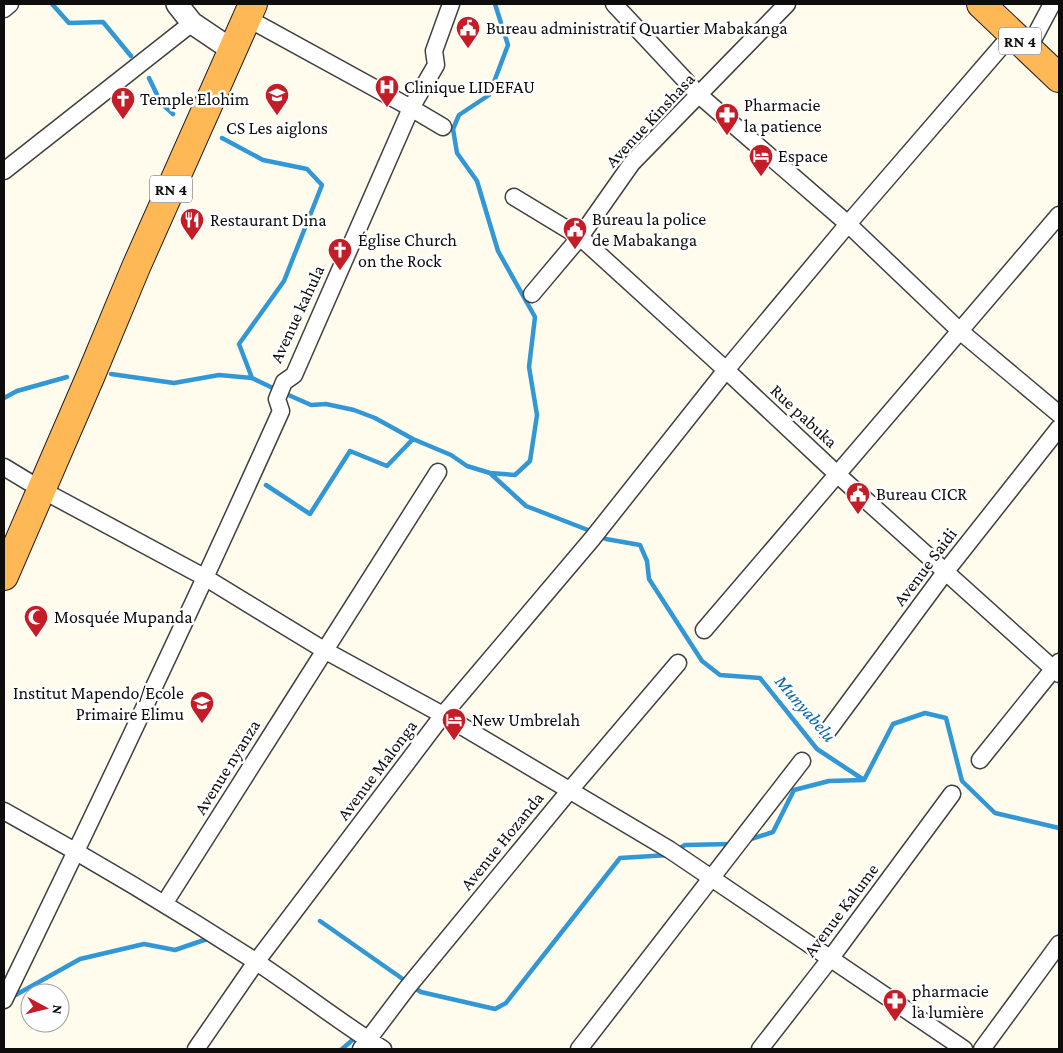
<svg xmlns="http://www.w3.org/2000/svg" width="1063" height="1053" font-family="'Crimson Pro',serif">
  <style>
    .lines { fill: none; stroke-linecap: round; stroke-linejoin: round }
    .stream { stroke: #3297d5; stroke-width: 4.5 }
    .minor-casing { stroke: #404040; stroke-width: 19 }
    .tertiary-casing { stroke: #404040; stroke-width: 24 }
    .trunk-casing { stroke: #1e1e1e; stroke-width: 30 }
    .minor { stroke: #fff; stroke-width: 16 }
    .tertiary { stroke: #fff; stroke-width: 21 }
    .trunk { stroke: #feb856; stroke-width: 28 }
    .labels { text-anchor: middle; stroke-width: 5; stroke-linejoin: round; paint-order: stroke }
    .shield { fill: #fff; stroke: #565656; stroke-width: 1 }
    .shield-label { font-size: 16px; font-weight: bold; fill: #0d0d0d }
    .poi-label { font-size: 18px; fill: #0d0d0d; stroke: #fff; text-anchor: start }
    .street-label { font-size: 18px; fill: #0d0d0d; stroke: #fff }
    .water-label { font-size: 19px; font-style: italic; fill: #0f67a6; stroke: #fff }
  </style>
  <rect width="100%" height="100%" fill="#fffbed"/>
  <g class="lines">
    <path class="stream" d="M 52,4 L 69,23 L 103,22 L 131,56
      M 149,78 L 161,103 L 173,114
      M 222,138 L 263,160 L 307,169 L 322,185 L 284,281 L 239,344 L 252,378
      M 111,374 L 174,383 L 219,375 L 252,378 L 277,390
      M 284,393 L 311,405 L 326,404 L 354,410 L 375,418 L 413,439 L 451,455 L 467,466 L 490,473 L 515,475 L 530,461 L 537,415 L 529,367 L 535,317 L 498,251 L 477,181 L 457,153 L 453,129 L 459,115 L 489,95 L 508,45 L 495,4
      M 4,398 L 17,391 L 67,377
      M 491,474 L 526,506 L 593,532
      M 266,485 L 310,514 L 350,451 L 387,466 L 413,439
      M 600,536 L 606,539 L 640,545 L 647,561 L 649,579 L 702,661 L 720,675 L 760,678 L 817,749 L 864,780 L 893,724 L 925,713 L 946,718 L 962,781 L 995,813 L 1059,828
      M 748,840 L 773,832 L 794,790 L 829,781 L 864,780
      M 678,849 L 685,845 L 731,844
      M 320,921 L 407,982
      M 413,987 L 421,992 L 495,1009 L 506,1003 L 620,858 L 669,855
      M 12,997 L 80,959 L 144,944 L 175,950 L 210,938
      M 342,1049 L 356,1037"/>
    <defs>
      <path id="minor" d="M 614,4 L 699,95 L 848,224 L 961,332 L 1059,414
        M 4,9 L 10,4
        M 247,18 L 411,108 L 443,127
        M 1028,49 L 1052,4
        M 4,171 L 192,23
        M 514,197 L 580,237 L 726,370 L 838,475 L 1059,674
        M 532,294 L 580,237 L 632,163 L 787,4
        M 4,467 L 42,490 L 206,578 L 324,650 L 443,715 L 670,850 L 964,1049
        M 704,630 L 1059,215
        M 827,732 L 946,571 L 1059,428
        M 980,760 L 1059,662
        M 4,811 C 89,858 173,908 255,961 C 298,989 339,1022 383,1049
        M 164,904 L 438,472
        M 4,1000 C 99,805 192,609 281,411 L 277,399 L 284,382 L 294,375 L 411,108 L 436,65 L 434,51 L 451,4
        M 196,1049 L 256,962 L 443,715 L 592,539 L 726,370 L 848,224 L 1013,33
        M 361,1049 L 407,988 L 570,790 L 678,663
        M 579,1049 L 802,761
        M 760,1049 L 830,959 L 952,794
        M 982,1049 L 1059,944"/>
      <path id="tertiary" d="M 177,4 L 192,23 L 232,50"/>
      <path id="trunk" d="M 981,4 L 1059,78
        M 4,576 L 91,375 L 136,267 L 253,4"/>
    </defs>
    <use href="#minor" class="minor-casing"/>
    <use href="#tertiary" class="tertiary-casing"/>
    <use href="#trunk" class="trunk-casing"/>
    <use href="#minor" class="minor"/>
    <use href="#tertiary" class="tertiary"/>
    <use href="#trunk" class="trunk"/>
  </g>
  <defs>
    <symbol id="civic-pin" viewBox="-11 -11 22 30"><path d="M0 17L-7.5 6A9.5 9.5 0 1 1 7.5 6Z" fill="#c51d28" stroke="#fff"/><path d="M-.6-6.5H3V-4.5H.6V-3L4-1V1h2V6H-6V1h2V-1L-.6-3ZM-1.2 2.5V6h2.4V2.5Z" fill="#fff"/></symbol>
    <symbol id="hospital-pin" viewBox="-11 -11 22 30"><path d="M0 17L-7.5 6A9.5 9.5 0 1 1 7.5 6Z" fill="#c51d28" stroke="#fff"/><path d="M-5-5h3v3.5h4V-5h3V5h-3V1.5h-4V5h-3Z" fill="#fff"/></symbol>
    <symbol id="school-pin" viewBox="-11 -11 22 30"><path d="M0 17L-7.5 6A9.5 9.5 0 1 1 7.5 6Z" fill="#c51d28" stroke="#fff"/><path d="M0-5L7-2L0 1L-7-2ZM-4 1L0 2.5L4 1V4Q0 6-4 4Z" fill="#fff"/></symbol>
    <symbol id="church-pin" viewBox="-11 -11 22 30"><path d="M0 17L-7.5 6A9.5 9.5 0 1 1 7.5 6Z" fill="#c51d28" stroke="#fff"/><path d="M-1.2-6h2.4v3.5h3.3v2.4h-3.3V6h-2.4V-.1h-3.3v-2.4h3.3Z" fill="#fff"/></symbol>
    <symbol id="pharmacy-pin" viewBox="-11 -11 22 30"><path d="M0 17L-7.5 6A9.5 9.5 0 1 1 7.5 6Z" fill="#c51d28" stroke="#fff"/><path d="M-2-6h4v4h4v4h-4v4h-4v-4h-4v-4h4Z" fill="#fff"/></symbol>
    <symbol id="hotel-pin" viewBox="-11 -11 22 30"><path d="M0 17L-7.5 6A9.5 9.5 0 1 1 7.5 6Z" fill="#c51d28" stroke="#fff"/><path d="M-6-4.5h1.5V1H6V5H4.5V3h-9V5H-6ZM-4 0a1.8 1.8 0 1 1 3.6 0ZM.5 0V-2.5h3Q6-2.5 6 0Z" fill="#fff"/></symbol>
    <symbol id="restaurant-pin" viewBox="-11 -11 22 30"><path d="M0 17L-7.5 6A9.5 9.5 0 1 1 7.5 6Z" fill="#c51d28" stroke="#fff"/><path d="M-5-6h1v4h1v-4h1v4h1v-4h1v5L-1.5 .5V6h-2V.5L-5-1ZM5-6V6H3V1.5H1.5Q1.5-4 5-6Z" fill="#fff"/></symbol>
    <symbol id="mosque-pin" viewBox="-11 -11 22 30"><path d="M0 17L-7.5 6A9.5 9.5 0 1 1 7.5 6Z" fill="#c51d28" stroke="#fff"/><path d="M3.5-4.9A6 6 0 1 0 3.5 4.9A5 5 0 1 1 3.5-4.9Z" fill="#fff"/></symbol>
  </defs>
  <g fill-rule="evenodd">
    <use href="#civic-pin" x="454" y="14" width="28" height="38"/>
    <use href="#hospital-pin" x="373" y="73" width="28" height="38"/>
    <use href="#school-pin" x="263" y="81" width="28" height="38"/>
    <use href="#church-pin" x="109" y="85" width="28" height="38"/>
    <use href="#pharmacy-pin" x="713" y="101" width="28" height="38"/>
    <use href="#hotel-pin" x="747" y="142" width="28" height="38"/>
    <use href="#restaurant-pin" x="178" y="206" width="28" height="38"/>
    <use href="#civic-pin" x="561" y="215" width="28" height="38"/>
    <use href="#church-pin" x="326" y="236" width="28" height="38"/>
    <use href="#civic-pin" x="844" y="480" width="28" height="38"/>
    <use href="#mosque-pin" x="22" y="603" width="28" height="38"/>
    <use href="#school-pin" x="188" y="689" width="28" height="38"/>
    <use href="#hotel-pin" x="440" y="706" width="28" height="38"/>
    <use href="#pharmacy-pin" x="881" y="987" width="28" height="38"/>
  </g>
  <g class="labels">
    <g class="shield">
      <rect x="999" y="27.5" width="42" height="27" rx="4"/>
      <rect x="150" y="175.5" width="42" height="27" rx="4"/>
    </g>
    <g class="shield-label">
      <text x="1020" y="47">RN 4</text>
      <text x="171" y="195">RN 4</text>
    </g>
    <g class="poi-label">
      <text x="486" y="34">Bureau administratif Quartier Mabakanga</text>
      <text x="404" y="93">Clinique LIDEFAU</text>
      <text x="140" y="105">Temple Elohim</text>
      <text x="744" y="111">Pharmacie<tspan x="744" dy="21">la patience</tspan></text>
      <text x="277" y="134" text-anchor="middle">CS Les aiglons</text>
      <text x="778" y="162">Espace</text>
      <text x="592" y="225">Bureau la police<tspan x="592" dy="21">de Mabakanga</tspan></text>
      <text x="210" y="226">Restaurant Dina</text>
      <text x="358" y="246">Église Church<tspan x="358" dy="21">on the Rock</tspan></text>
      <text x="876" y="500">Bureau CICR</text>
      <text x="54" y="623">Mosquée Mupanda</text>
      <text x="184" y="699" text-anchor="end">Institut Mapendo/Ecole<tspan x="184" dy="21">Primaire Elimu</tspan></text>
      <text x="472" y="726">New Umbrelah</text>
      <text x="912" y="997">pharmacie<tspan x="912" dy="21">la lumière</tspan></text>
    </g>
    <g class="street-label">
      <text transform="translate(650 120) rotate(-47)" y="6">Avenue Kinshasa</text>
      <text transform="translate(297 314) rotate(-65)" y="6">Avenue kahula</text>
      <text transform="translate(804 416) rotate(43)" y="6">Rue pabuka</text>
      <text transform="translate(925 567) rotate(-53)" y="6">Avenue Saidi</text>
      <text transform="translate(227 767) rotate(-58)" y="6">Avenue nyanza</text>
      <text transform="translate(377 770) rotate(-53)" y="6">Avenue Malonga</text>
      <text transform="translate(502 841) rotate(-51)" y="6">Avenue Hozanda</text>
      <text transform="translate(841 910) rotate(-53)" y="6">Avenue Kalume</text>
    </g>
    <g class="water-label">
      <text transform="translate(806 708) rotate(49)" y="7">Munyabelu</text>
    </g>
  </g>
  <rect width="1063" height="1053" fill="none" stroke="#0d0d0d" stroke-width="10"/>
  <g transform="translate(45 1008) rotate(97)"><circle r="24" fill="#ffffff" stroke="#9e9e9e"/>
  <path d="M0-4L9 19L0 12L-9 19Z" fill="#c51d28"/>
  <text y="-8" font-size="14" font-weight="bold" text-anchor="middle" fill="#0d0d0d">N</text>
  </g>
</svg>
